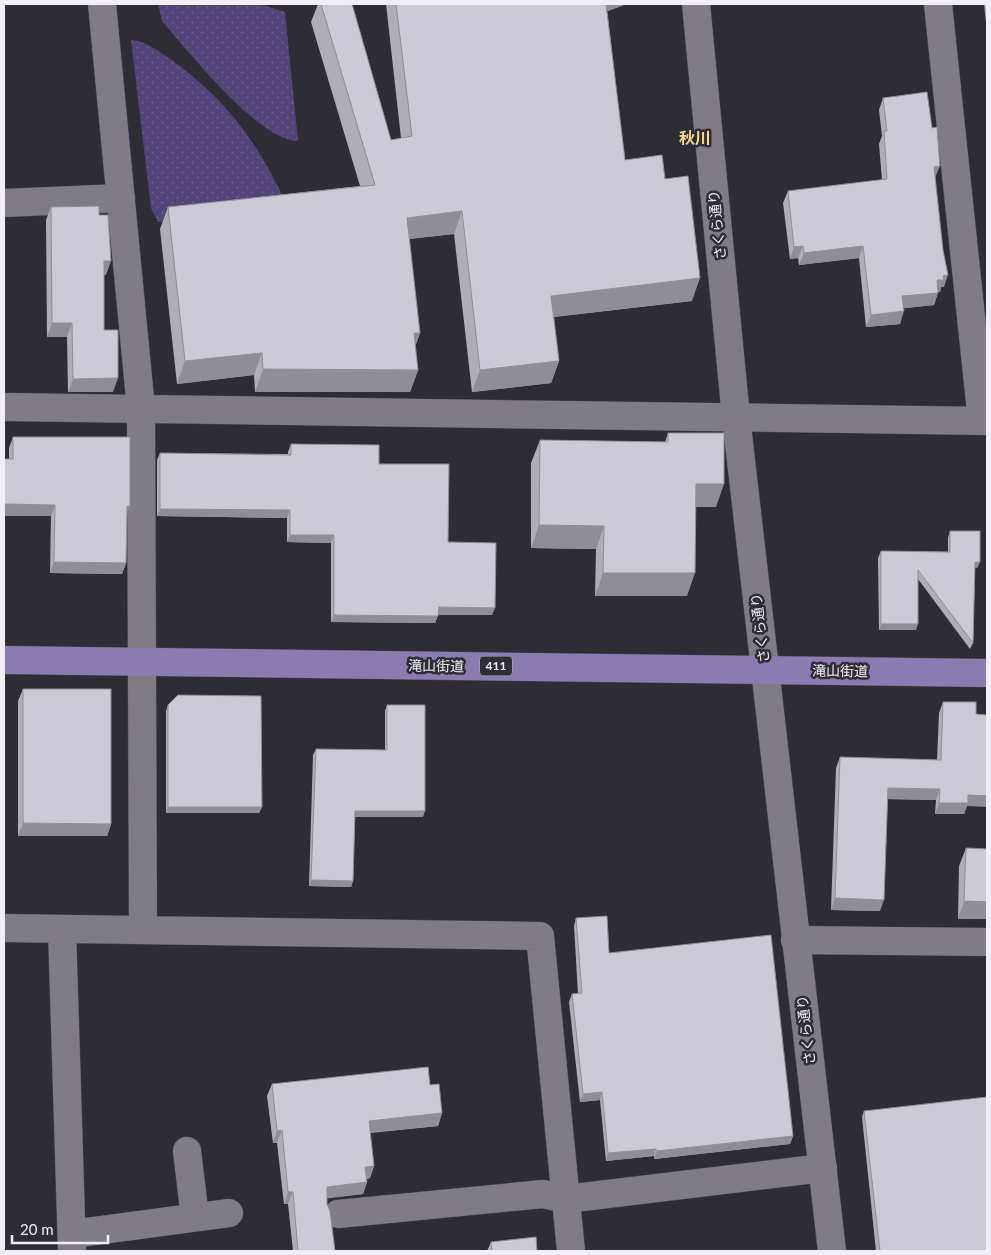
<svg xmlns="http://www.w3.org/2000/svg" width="991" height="1255" font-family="Lato,'Noto Sans JP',sans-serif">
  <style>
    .green { fill: url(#green-dots) }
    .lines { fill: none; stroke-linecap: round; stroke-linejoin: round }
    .minor-casing { stroke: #4b4950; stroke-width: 29 }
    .tertiary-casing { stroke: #4b4950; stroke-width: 29 }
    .trunk-casing { stroke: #4b4950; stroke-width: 29 }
    .minor { stroke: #7f7c86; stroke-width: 28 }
    .tertiary { stroke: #7f7c86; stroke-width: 28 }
    .trunk { stroke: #8a7bb1; stroke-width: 28 }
    .wall { fill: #afaeb7 }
    .shaded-wall { fill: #8f8d95 }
    .building { fill: #cccad5; stroke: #8f8d95 }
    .labels { text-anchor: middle; stroke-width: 5; stroke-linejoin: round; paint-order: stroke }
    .shield { fill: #2e2c35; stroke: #b6b4bb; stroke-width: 1 }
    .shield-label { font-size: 12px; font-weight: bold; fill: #f1eff5 }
    .street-label { font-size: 14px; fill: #f1eff5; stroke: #2e2c35 }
    .quarter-label { font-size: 16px; font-weight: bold; fill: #fbd98e; stroke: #2e2c35 }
  </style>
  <defs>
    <pattern id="green-dots" width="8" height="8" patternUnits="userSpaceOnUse" patternTransform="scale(1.25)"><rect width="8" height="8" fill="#524378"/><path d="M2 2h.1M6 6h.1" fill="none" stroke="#6b5e8c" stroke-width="1.8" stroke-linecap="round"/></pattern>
  </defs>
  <rect width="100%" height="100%" fill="#2e2c35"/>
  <path class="green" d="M 158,4 L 260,4 L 285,12 L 298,141 C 259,141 188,51 162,21 Z
    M 131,40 C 145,40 161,53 172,60 C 230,103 257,142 288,207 L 158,222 L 151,208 Z"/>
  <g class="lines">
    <defs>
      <path id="minor" d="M 102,4 L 141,409 L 143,930
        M 938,4 L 982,421
        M 4,203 L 121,198
        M 4,407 L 987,421
        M 4,928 L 540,936 L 571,1251
        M 62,929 L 72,1251
        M 795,940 L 987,942
        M 187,1151 L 195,1217
        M 338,1214 L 543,1194 L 566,1199 L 823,1168
        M 72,1234 L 229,1213"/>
      <path id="tertiary" d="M 696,4 L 736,417 L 832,1251"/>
      <path id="trunk" d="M 4,660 L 987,673"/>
    </defs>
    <use href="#minor" class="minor-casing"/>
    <use href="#tertiary" class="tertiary-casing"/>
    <use href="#trunk" class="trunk-casing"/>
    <use href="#minor" class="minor"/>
    <use href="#tertiary" class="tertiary"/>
    <use href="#trunk" class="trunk"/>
  </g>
  <path class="wall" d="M 318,4 L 352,4 L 391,140 L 401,138 L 386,4 L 627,4 L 607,11 L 625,160 L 665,179 L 692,301 L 554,317 L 559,361 L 551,383 L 472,392 L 454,234 L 409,239 L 420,333 L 415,347 L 418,370 L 410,392 L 255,392 L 254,375 L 177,384 L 160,229 L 168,207 L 360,186 L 311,22 Z
    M 984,4 L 987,4 L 987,31 Z
    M 883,98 L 935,178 L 944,287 L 941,287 L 940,292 L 938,292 L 934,305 L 904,308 L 900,324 L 866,327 L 859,258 L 799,265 L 798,258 L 790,259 L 783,203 L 788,191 L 882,180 L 879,144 L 882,136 L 879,110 Z
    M 51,207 L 99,215 L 106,275 L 104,275 L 104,330 L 113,392 L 68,392 L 67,337 L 47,337 L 46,220 Z
    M 668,433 L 716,507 L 696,507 L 687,596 L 595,596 L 596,549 L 531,548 L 531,463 L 540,440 L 665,442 Z
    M 13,437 L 127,515 L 126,563 L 122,574 L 50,573 L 51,516 L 4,516 L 4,459 L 9,459 L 9,448 Z
    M 291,444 L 379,464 L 448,542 L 492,615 L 438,615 L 435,623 L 331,622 L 331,543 L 287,542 L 287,518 L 157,516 L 157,460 L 160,453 L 288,454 L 288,452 Z
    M 950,531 L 980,562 L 977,568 L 975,568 L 973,643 L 970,649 L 918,579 L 916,630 L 879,630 L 878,558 L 881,551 L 948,552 L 948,538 Z
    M 23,689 L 111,824 L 107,836 L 18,836 L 18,701 Z
    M 943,702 L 967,806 L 964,814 L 935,814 L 936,800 L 887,799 L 880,911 L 831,910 L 836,768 L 840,757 L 937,760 L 939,713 Z
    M 168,705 L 262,807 L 259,813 L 166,813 L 166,711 Z
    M 387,705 L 423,817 L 355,817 L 353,881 L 351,887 L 309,886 L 313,755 L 316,749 L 385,750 L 385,711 Z
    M 966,848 L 987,849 L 958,919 L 959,866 Z
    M 576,918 L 609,953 L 793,1136 L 790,1144 L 654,1159 L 654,1156 L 606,1161 L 600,1100 L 580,1102 L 569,1002 L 572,994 L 578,994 L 574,926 Z
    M 272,1084 L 430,1085 L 442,1113 L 438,1126 L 370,1133 L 374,1166 L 370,1178 L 367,1179 L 367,1182 L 363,1194 L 327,1198 L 327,1204 L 335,1251 L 293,1251 L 288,1204 L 284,1204 L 277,1143 L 273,1143 L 267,1096 Z
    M 864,1111 L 987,1251 L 876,1251 L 862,1117 Z
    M 491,1242 L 537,1251 L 487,1251 Z"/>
  <path class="shaded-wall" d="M 601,4 L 627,4 L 597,15 Z
    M 940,166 L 935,178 L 934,167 Z
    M 462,211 L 454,234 L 399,240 L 407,218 Z
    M 803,246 L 798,258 L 790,259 L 794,247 Z
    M 863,246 L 859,258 L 799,265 L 804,253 Z
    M 104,261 L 111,261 L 106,275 L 99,275 Z
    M 948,275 L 944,287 L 941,287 L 940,292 L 932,292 L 937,280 L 943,276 Z
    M 700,278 L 692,301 L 543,318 L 551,296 Z
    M 938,293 L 934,305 L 898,309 L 902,296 Z
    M 904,311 L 900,324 L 866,327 L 871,315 Z
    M 52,323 L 72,323 L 67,337 L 47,337 Z
    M 414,333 L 420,333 L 412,355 Z
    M 262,353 L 254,375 L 177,384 L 185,361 Z
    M 559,361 L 551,383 L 472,392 L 480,370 Z
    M 263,369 L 418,370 L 410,392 L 255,392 Z
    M 118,378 L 113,392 L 68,392 L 73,379 Z
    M 696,484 L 724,484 L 716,507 L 687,507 Z
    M 4,504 L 55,505 L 51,516 L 4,516 Z
    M 127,506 L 130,506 L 126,517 Z
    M 160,509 L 290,510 L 287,518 L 157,516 Z
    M 539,525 L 604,526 L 596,549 L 531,548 Z
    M 290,535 L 334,535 L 331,543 L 287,542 Z
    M 54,562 L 126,563 L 122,574 L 50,573 Z
    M 975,562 L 980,562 L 977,568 L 973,568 Z
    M 603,573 L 695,573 L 687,596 L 595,596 Z
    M 439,607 L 495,608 L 492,615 L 436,615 Z
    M 334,615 L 438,616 L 435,623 L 331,622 Z
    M 881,624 L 918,624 L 916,630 L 879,630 Z
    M 888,788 L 940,789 L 936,800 L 883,799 Z
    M 968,795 L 987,796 L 987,807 L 967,806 L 964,814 L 935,814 L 939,803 Z
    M 168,807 L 262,807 L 259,813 L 166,813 Z
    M 355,811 L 425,811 L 423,817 L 353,817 Z
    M 23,823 L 111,824 L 107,836 L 18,836 Z
    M 311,880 L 353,881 L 351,887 L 309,886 Z
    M 835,898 L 884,900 L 880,911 L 831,910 Z
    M 964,901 L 987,902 L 987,919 L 958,919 Z
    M 602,1092 L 600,1100 L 580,1102 L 583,1094 Z
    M 442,1113 L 438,1126 L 364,1133 L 369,1121 Z
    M 282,1130 L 277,1143 L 273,1143 L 277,1131 Z
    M 793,1136 L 790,1144 L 654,1159 L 657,1151 Z
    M 656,1149 L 654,1156 L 606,1161 L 608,1153 Z
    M 374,1166 L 370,1178 L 361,1179 L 365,1167 Z
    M 367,1182 L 363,1194 L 323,1199 L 327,1187 Z
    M 288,1192 L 293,1192 L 288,1204 L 284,1204 Z"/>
  <path class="building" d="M 321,4 L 352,4 L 391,140 L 412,136 L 396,4 L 606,4 L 625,160 L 662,155 L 665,179 L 688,176 L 700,278 L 551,296 L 559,361 L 480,370 L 462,211 L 407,218 L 420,333 L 414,333 L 418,370 L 263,369 L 262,353 L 185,361 L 168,207 L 375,185 Z
    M 927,92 L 932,128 L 937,127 L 940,166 L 934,167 L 943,250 L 948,275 L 943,276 L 944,280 L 937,280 L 938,293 L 902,296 L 904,311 L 871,315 L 863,246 L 804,253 L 803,246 L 794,247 L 788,191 L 887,179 L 884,131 L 887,131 L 883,98 Z
    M 99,206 L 99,215 L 108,215 L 111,261 L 104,261 L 104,330 L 118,330 L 118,378 L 73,379 L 72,323 L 52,323 L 51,207 Z
    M 668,433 L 724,433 L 724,484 L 696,484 L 695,573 L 603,573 L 604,526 L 539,525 L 540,440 L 668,442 Z
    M 13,437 L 130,437 L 130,506 L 127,506 L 126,563 L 54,562 L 55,505 L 4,504 L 4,459 L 13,459 Z
    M 291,444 L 379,445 L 379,464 L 449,464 L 448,542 L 496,543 L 495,608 L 439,607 L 438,616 L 334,615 L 334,535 L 290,535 L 290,510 L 160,509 L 160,453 L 291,455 Z
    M 950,531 L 980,531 L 980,562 L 975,562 L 973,643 L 918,570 L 918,624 L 881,624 L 881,551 L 950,552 Z
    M 23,689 L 111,689 L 111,824 L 23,823 Z
    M 178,695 L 261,696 L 262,807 L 168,807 L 168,705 Z
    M 943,702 L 976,702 L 976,714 L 987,715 L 987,796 L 968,795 L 968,803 L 939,803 L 940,789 L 888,788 L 884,900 L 835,898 L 840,757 L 941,760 Z
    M 387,705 L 425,705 L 425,811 L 355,811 L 353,881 L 311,880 L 316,749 L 387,750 Z
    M 966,848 L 987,849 L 987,902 L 964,901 Z
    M 607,916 L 609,953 L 771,935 L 793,1136 L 657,1151 L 656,1149 L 608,1153 L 602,1092 L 583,1094 L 572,994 L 582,993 L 576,918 Z
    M 428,1067 L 430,1085 L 439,1084 L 442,1113 L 369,1121 L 374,1166 L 365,1167 L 367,1182 L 327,1187 L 327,1204 L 330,1211 L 335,1251 L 298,1251 L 293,1192 L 288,1192 L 282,1130 L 277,1131 L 272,1084 Z
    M 987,1097 L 987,1251 L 880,1251 L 864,1111 Z
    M 536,1237 L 537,1251 L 492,1251 L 491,1242 Z"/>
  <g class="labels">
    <rect class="shield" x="480" y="656.5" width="32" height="19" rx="4"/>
    <g class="shield-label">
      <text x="496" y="670">411</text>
    </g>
    <g class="street-label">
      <text transform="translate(717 225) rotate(-96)" y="5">さくら通り</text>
      <text transform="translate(760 628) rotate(-97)" y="5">さくら通り</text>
      <text transform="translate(436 666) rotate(1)" y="5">滝山街道</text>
      <text transform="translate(840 671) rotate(1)" y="5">滝山街道</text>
      <text transform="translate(806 1030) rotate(-97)" y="5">さくら通り</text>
    </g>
    <g class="quarter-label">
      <text x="695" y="144">秋川</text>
    </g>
  </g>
  <rect width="991" height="1255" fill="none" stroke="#f1eff5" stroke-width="10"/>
  <path d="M12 1235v8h96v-8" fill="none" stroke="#f1eff5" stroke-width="2.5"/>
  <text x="20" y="1235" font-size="15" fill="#f1eff5" stroke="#2e2c35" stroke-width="4" paint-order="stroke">20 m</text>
</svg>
